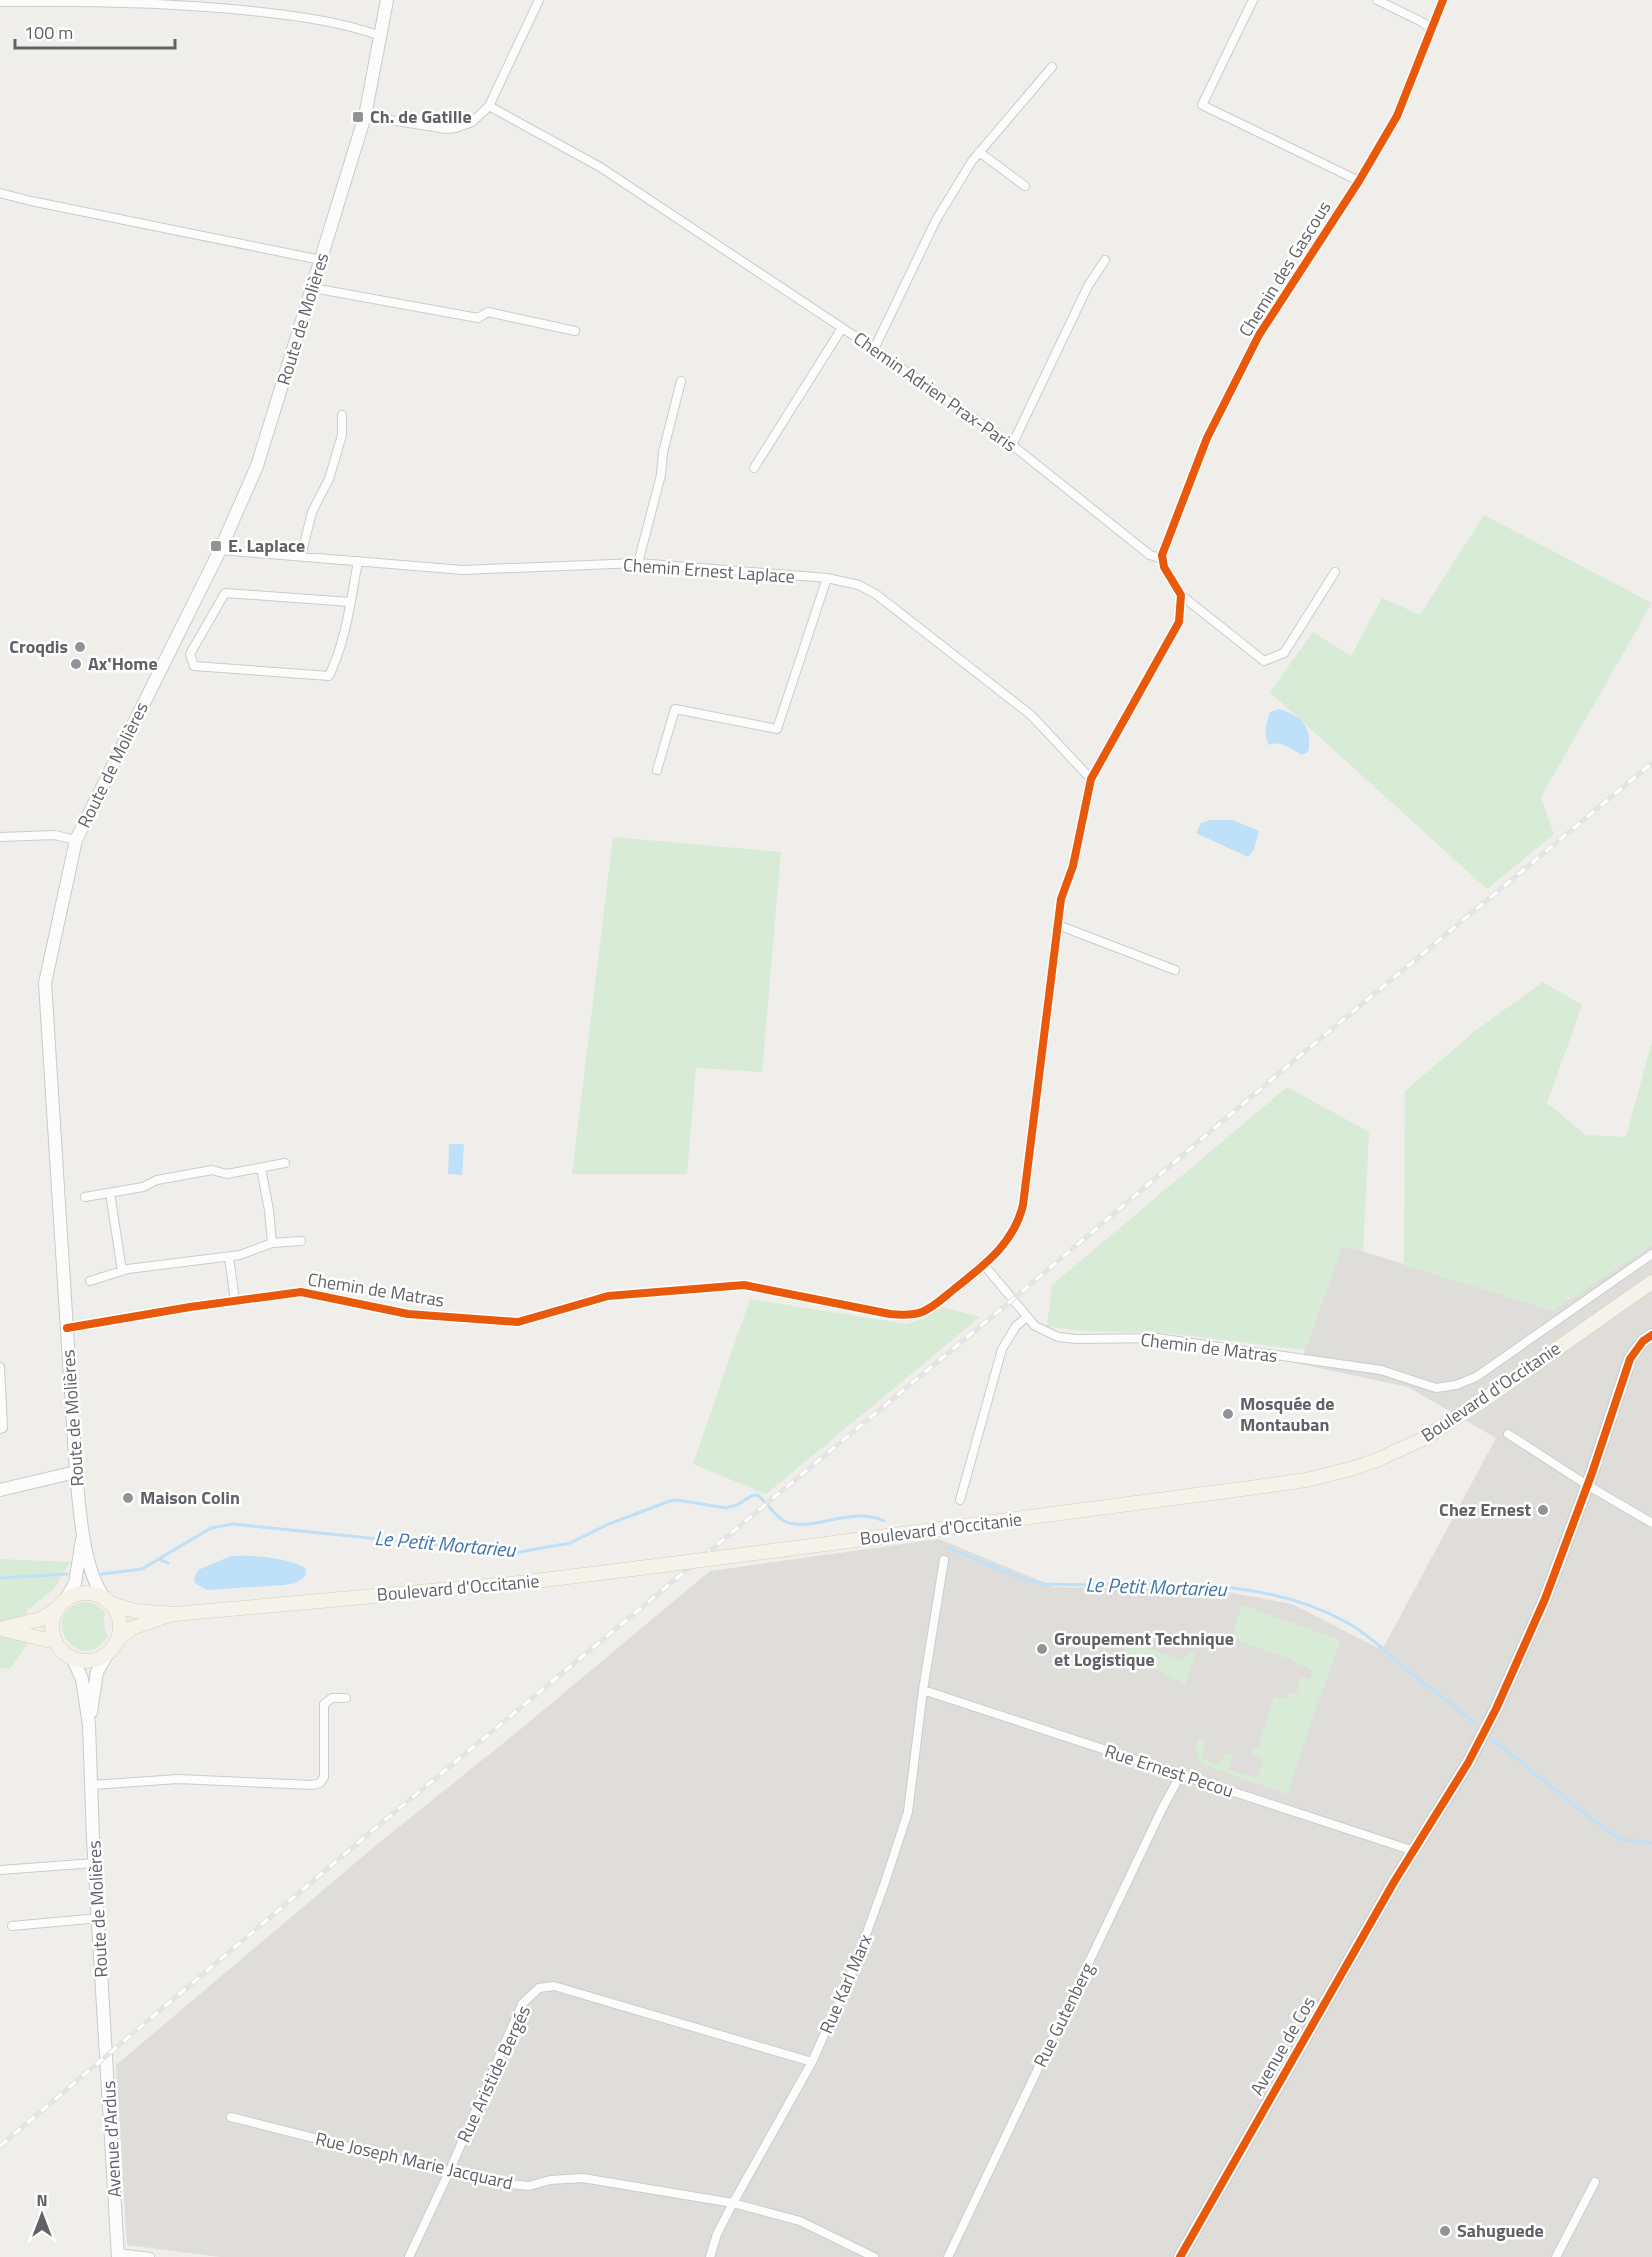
<svg xmlns="http://www.w3.org/2000/svg" width="1652" height="2257" font-family="'Titillium Web',sans-serif">
  <style>
    .industrial { fill: #dfddda }
    .green { fill: #d8ebd6 }
    .water { fill: #bfe0f9 }
    .lines { fill: none; stroke-linecap: round; stroke-linejoin: round }
    .stream { stroke: #bfe0f9; stroke-width: 3 }
    .street-casing { stroke: #cbcccc; stroke-width: 10 }
    .secondary-casing { stroke: #cacacb; stroke-width: 14 }
    .primary-casing { stroke: #d7ceb8; stroke-width: 15 }
    .street { stroke: #fdfcfc; stroke-width: 8 }
    .secondary { stroke: #fdfcfc; stroke-width: 12 }
    .primary { stroke: #f4f2e9; stroke-width: 14 }
    .rail-casing { stroke: #e4e4e4; stroke-width: 5 }
    .rail { stroke: #fff; stroke-width: 3; stroke-dasharray: 9; stroke-linecap: butt }
    .primary-bridge-casing { stroke: #d7ceb8; stroke-width: 15; stroke-linecap: butt }
    .primary-bridge { stroke: #f4f2e9; stroke-width: 14 }
    .cycleway-casing { stroke: #fff; stroke-width: 11 }
    .cycleway { stroke: #e8590c; stroke-width: 8 }
    .poi-dot { fill: #919496; stroke: #fff; stroke-width: 2 }
    .labels { text-anchor: middle; stroke-width: 5; stroke-linejoin: round; paint-order: stroke }
    .poi-label { font-size: 18px; font-weight: bold; fill: #5f6368; stroke: #fff; text-anchor: start }
    .street-label { font-size: 18px; fill: #5f6368; stroke: #fff }
    .water-label { font-size: 20px; font-style: italic; fill: #4174aa; stroke: #fff }
  </style>
  <rect width="100%" height="100%" fill="#efeeea"/>
  <path class="industrial" d="M 1342,1245 L 1553,1310 L 1652,1245 L 1652,2257 L 220,2257 L 127,2245 L 116,2065 L 380,1842 L 522,1728 L 710,1571 L 939,1539 L 1055,1587 L 1217,1590 L 1292,1604 L 1382,1650 L 1496,1438 L 1408,1387 L 1300,1364 Z"/>
  <path class="green" d="M 1484,515 L 1652,603 L 1541,797 L 1554,834 L 1487,889 L 1270,692 L 1313,632 L 1351,656 L 1382,598 L 1420,615 Z
    M 613,837 L 781,852 L 762,1072 L 696,1068 L 687,1174 L 572,1174 Z
    M 1543,982 L 1582,1005 L 1547,1103 L 1586,1135 L 1626,1137 L 1652,1041 L 1652,1245 L 1553,1311 L 1404,1265 L 1405,1091 L 1475,1031 Z
    M 1287,1087 L 1369,1132 L 1363,1252 L 1342,1246 L 1305,1350 L 1167,1333 L 1087,1331 L 1047,1327 L 1052,1285 Z
    M 750,1299 L 907,1324 L 923,1319 L 942,1307 L 980,1317 L 766,1494 L 693,1464 Z
    M 0,1559 L 70,1562 L 54,1589 L 27,1610 L 27,1644 L 10,1669 L 0,1668 Z
    M 83,1602 L 96,1604 L 105,1612 C 103,1618 104,1631 108,1636 C 81,1680 34,1614 83,1602 Z
    M 1242,1605 L 1340,1640 L 1287,1794 L 1201,1764 L 1195,1749 L 1198,1738 L 1206,1741 L 1201,1758 L 1210,1761 L 1212,1764 L 1221,1764 L 1225,1752 L 1233,1754 L 1228,1769 L 1257,1778 L 1264,1759 L 1252,1754 L 1255,1748 L 1258,1748 L 1274,1698 L 1286,1699 L 1289,1692 L 1296,1694 L 1301,1678 L 1310,1679 L 1313,1670 L 1296,1663 L 1295,1661 L 1232,1638 Z
    M 1129,1642 L 1184,1661 L 1188,1652 L 1195,1654 L 1185,1685 L 1124,1650 Z"/>
  <path class="water" d="M 1279,709 C 1302,716 1313,727 1308,752 L 1302,755 C 1291,749 1281,740 1269,745 C 1263,734 1266,723 1270,712 Z
    M 1211,820 L 1233,820 L 1259,831 L 1254,849 L 1248,857 L 1196,833 L 1201,823 Z
    M 449,1144 L 464,1144 L 462,1175 L 448,1174 Z
    M 231,1556 C 251,1555 288,1557 305,1568 L 306,1575 L 296,1583 L 284,1585 L 207,1590 L 196,1584 L 194,1579 L 198,1570 Z"/>
  <g class="lines">
    <path class="stream" d="M 948,1548 L 1021,1578 L 1043,1584 C 1143,1588 1255,1571 1346,1622 C 1366,1633 1383,1649 1400,1664 C 1425,1684 1450,1703 1475,1723
      M 158,1559 L 168,1563
      M 102,1574 L 142,1569 L 211,1528 L 233,1524 L 514,1553 L 570,1543 L 609,1524 L 670,1501 L 677,1500 L 726,1508 L 737,1505 L 751,1496 L 757,1495 C 768,1502 773,1515 784,1521 C 812,1534 849,1505 884,1521
      M 0,1578 L 67,1574
      M 1492,1739 L 1588,1816 L 1619,1839 L 1652,1843"/>
    <defs>
      <path id="street" d="M 1253,0 L 1202,105 L 1359,181
        M 1377,0 L 1422,22 L 1432,29
        M 0,2 C 81,1 161,2 242,10 C 289,15 336,20 381,36
        M 489,106 L 600,167 L 874,349 L 1012,445 L 1150,555 L 1163,559
        M 365,116 L 447,129 L 456,128 L 472,122 L 489,106 L 539,0
        M 979,152 L 1025,186
        M 0,193 L 31,201 L 321,260
        M 313,288 L 478,318 L 488,312 L 575,331
        M 874,349 L 936,220 L 972,161 L 1052,67
        M 1012,445 L 1088,286 L 1105,260
        M 754,468 L 842,328
        M 220,550 L 463,570 L 638,563 L 827,578 L 859,585 L 877,595 L 1031,715 L 1091,779
        M 301,556 L 312,512 L 329,479 L 342,435 L 342,415
        M 638,563 L 661,475 L 663,452 L 681,381
        M 1181,595 L 1264,661 L 1284,653 L 1335,572
        M 350,602 L 225,593 L 190,654 L 194,666 L 329,676 C 346,641 351,599 358,561
        M 657,770 L 675,709 L 777,729 L 827,578
        M 0,837 L 55,835 L 76,840
        M 1058,925 L 1175,970
        M 261,1168 L 269,1210 L 272,1243
        M 110,1193 L 122,1271
        M 85,1197 L 143,1187 L 157,1180 L 212,1170 L 227,1174 L 285,1163
        M 229,1257 L 235,1301
        M 984,1265 L 1035,1326 L 1058,1337 L 1077,1339 L 1157,1338 L 1381,1370 L 1436,1388 L 1456,1385 L 1476,1377 L 1652,1254
        M 90,1281 L 128,1269 L 240,1255 L 272,1243 L 301,1241
        M 67,1328 L 190,1307 L 301,1292 L 408,1314 L 518,1322 L 608,1296 L 744,1285 L 890,1314 C 900,1315 912,1316 922,1312 C 934,1307 943,1298 953,1290 C 983,1266 1014,1244 1023,1205 L 1061,899 L 1073,866 L 1091,779 L 1179,622 L 1181,595 L 1164,567 L 1162,555 L 1207,438 L 1259,335 L 1359,181 L 1397,116 L 1443,0
        M 0,1367 L 3,1428 L 0,1429
        M 1508,1434 L 1587,1485 L 1652,1523
        M 960,1500 L 1002,1349 L 1016,1326 L 1026,1318
        M 923,1690 L 1414,1851
        M 92,1785 L 178,1779 L 312,1785 L 320,1783 L 324,1777 L 324,1704 L 332,1698 L 346,1698
        M 0,1870 L 95,1863
        M 12,1926 L 99,1918
        M 231,2117 L 444,2171 L 502,2183 L 529,2186 L 550,2180 L 583,2178 L 733,2203 L 800,2221 L 874,2257
        M 118,2253 L 150,2257
        M 409,2257 L 449,2172 L 522,2004 L 539,1988 L 554,1986 L 812,2062
        M 710,2257 L 717,2234 L 733,2203 L 812,2062 L 854,1968 L 884,1885 L 908,1812 L 923,1690 L 944,1560
        M 948,2257 L 1163,1807 L 1181,1774
        M 1556,2257 L 1595,2182"/>
      <path id="secondary" d="M 0,1490 L 76,1472
        M 105,1599 C 82,1567 80,1511 76,1472 L 45,983 L 76,840 L 220,550 L 257,466 L 365,116 L 387,0
        M 64,1602 L 75,1583 L 82,1540
        M 72,1657 L 82,1679 L 89,1725 L 93,1839 L 118,2257
        M 91,1712 L 97,1672 L 108,1653
        M 1180,2257 L 1394,1882 L 1468,1763 L 1496,1709 L 1545,1599 L 1592,1473 L 1630,1359 L 1643,1341 L 1652,1335"/>
      <path id="primary" d="M 780,1550 L 1257,1487 L 1306,1480 L 1354,1468 L 1377,1460 L 1423,1439 L 1481,1402 L 1652,1282
        M52 1627a34 34 0 1 1 68 0a34 34 0 1 1-68 0Z
        M 111,1604 L 135,1611 L 175,1614 L 519,1583 L 632,1569
        M 0,1629 L 41,1619 L 59,1607
        M 5,1630 L 56,1642
        M 117,1640 L 132,1628 L 170,1615"/>
    </defs>
    <use href="#street" class="street-casing"/>
    <use href="#secondary" class="secondary-casing"/>
    <use href="#primary" class="primary-casing"/>
    <use href="#street" class="street"/>
    <use href="#secondary" class="secondary"/>
    <use href="#primary" class="primary"/>
    <defs>
      <path id="rail" d="M 0,2146 L 366,1836 L 1012,1300 L 1296,1059 L 1652,763"/>
    </defs>
    <use href="#rail" class="rail-casing"/>
    <use href="#rail" class="rail"/>
    <defs>
      <path id="primary-bridge" d="M 632,1569 L 780,1550"/>
    </defs>
    <use href="#primary-bridge" class="primary-bridge-casing"/>
    <use href="#primary-bridge" class="primary-bridge"/>
    <defs>
      <path id="cycleway" d="M 67,1328 L 190,1307 L 301,1292 L 408,1314 L 518,1322 L 608,1296 L 744,1285 L 890,1314 C 900,1315 912,1316 922,1312 C 934,1307 943,1298 953,1290 C 983,1266 1014,1244 1023,1205 L 1061,899 L 1073,866 L 1091,779 L 1179,622 L 1181,595 L 1164,567 L 1162,555 L 1207,438 L 1259,335 L 1359,181 L 1397,116 L 1443,0
        M 1180,2257 L 1394,1882 L 1468,1763 L 1496,1709 L 1545,1599 L 1592,1473 L 1630,1359 L 1643,1341 L 1652,1335"/>
    </defs>
    <use href="#cycleway" class="cycleway-casing"/>
    <use href="#cycleway" class="cycleway"/>
  </g>
  <g class="poi-dot">
    <rect x="352" y="111" width="12" height="12" rx="3"/>
    <rect x="210" y="540" width="12" height="12" rx="3"/>
    <circle cx="80" cy="647" r="6"/>
    <circle cx="76" cy="664" r="6"/>
    <circle cx="1228" cy="1414" r="6"/>
    <circle cx="128" cy="1498" r="6"/>
    <circle cx="1543" cy="1510" r="6"/>
    <circle cx="1042" cy="1649" r="6"/>
    <circle cx="1445" cy="2231" r="6"/>
  </g>
  <g class="labels">
    <g class="poi-label">
      <text x="370" y="123">Ch. de Gatille</text>
      <text x="228" y="552">E. Laplace</text>
      <text x="68" y="653" text-anchor="end">Croqdis</text>
      <text x="88" y="670">Ax'Home</text>
      <text x="1240" y="1410">Mosquée de<tspan x="1240" dy="21">Montauban</tspan></text>
      <text x="140" y="1504">Maison Colin</text>
      <text x="1531" y="1516" text-anchor="end">Chez Ernest</text>
      <text x="1054" y="1645">Groupement Technique<tspan x="1054" dy="21">et Logistique</tspan></text>
      <text x="1457" y="2237">Sahuguede</text>
    </g>
    <g class="street-label">
      <text transform="translate(1285 269) rotate(-58)" y="6">Chemin des Gascous</text>
      <text transform="translate(303 319) rotate(-73)" y="6">Route de Molières</text>
      <text transform="translate(935 392) rotate(35)" y="6">Chemin Adrien Prax-Paris</text>
      <text transform="translate(709 571) rotate(4)" y="6">Chemin Ernest Laplace</text>
      <text transform="translate(113 765) rotate(-64)" y="6">Route de Molières</text>
      <text transform="translate(376 1290) rotate(9)" y="6">Chemin de Matras</text>
      <text transform="translate(1209 1348) rotate(7)" y="6">Chemin de Matras</text>
      <text transform="translate(1491 1392) rotate(-34)" y="6">Boulevard d'Occitanie</text>
      <text transform="translate(73 1418) rotate(-94)" y="6">Route de Molières</text>
      <text transform="translate(941 1529) rotate(-7)" y="6">Boulevard d'Occitanie</text>
      <text transform="translate(458 1588) rotate(-5)" y="6">Boulevard d'Occitanie</text>
      <text transform="translate(1169 1771) rotate(18)" y="6">Rue Ernest Pecou</text>
      <text transform="translate(98 1909) rotate(-93)" y="6">Route de Molières</text>
      <text transform="translate(846 1984) rotate(-67)" y="6">Rue Karl Marx</text>
      <text transform="translate(1064 2015) rotate(-64)" y="6">Rue Gutenberg</text>
      <text transform="translate(1283 2046) rotate(-60)" y="6">Avenue de Cos</text>
      <text transform="translate(494 2074) rotate(-65)" y="6">Rue Aristide Bergés</text>
      <text transform="translate(112 2139) rotate(-93)" y="6">Avenue d'Ardus</text>
      <text transform="translate(414 2161) rotate(13)" y="6">Rue Joseph Marie Jacquard</text>
    </g>
    <g class="water-label">
      <text transform="translate(445 1544) rotate(5)" y="7">Le Petit Mortarieu</text>
      <text transform="translate(1156 1587) rotate(2)" y="7">Le Petit Mortarieu</text>
    </g>
  </g>
  <g transform="translate(42 2215)" stroke="#ffffff" stroke-width="4.5" paint-order="stroke">
  <path d="M0-4.5L10 22L0 15L-10 22Z" fill="#5f6368"/>
  <text y="-9" font-size="16" font-weight="bold" text-anchor="middle" fill="#5f6368">N</text>
  </g>
  <path d="M15 39v9h160v-9" fill="none" stroke="#5f6368" stroke-width="3"/>
  <text x="24" y="39" font-size="18" fill="#5f6368" stroke="#ffffff" stroke-width="4.5" paint-order="stroke">100 m</text>
</svg>
